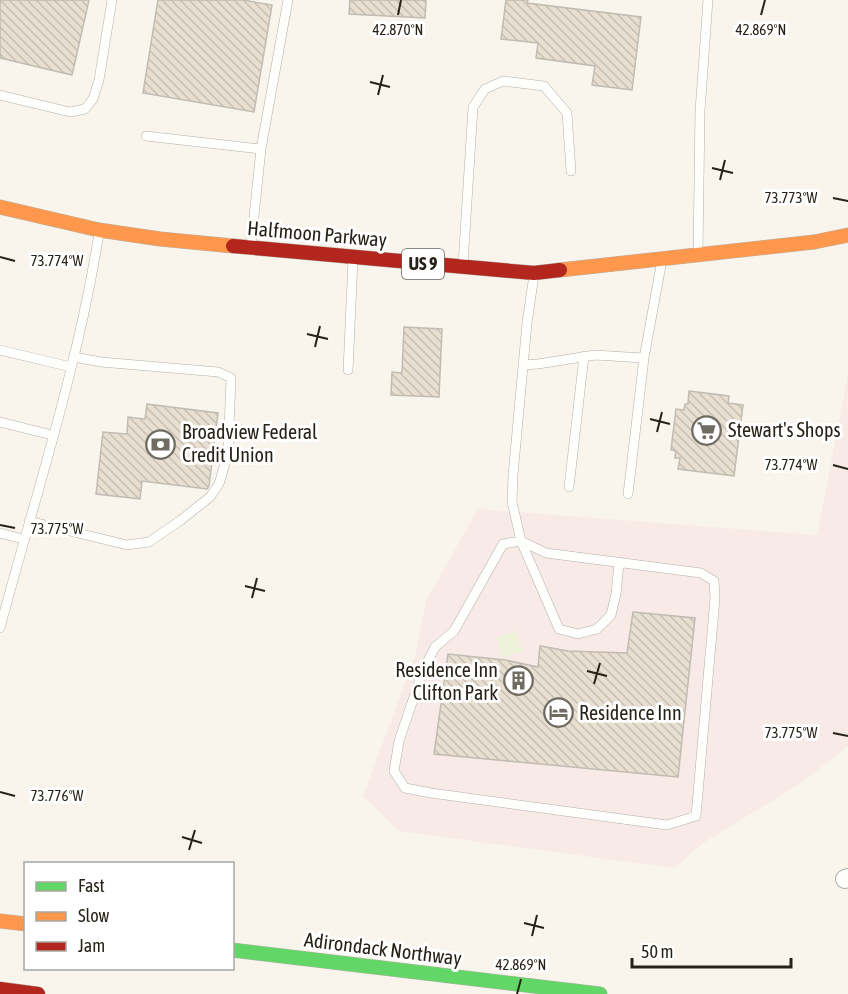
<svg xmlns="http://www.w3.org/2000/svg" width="848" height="994" font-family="'Asap Condensed',sans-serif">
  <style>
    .commercial { fill: #f7eae7 }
    .green { fill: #ecf1d8 }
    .building { fill: url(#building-back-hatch); stroke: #c0bbb3; stroke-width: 1.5 }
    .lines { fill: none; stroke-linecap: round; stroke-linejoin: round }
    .lane-casing { stroke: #b3b0a7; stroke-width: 10 }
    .street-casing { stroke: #b3b0a7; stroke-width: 20 }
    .fast-casing { stroke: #b3b0a7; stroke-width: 15 }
    .slow-casing { stroke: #b3b0a7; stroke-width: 15 }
    .jam-casing { stroke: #b3b0a7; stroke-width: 15 }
    .lane { stroke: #fefefc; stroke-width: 9 }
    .street { stroke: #fefefc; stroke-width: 18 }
    .fast { stroke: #63d668; stroke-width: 14 }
    .slow { stroke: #ff974d; stroke-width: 14 }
    .jam { stroke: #b3261e; stroke-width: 14 }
    .ticks { fill: none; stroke: #262217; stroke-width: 2 }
    .labels { text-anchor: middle; stroke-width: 6; stroke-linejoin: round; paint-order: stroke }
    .shield { fill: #fff; stroke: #67645d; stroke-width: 1.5 }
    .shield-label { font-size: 18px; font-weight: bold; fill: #262217 }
    .street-label { font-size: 20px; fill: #262217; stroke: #fff }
    .poi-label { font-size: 20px; fill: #262217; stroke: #fff; text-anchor: start }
    .ticks-label { font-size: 15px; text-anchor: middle; fill: #262217; stroke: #fff; stroke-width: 6; stroke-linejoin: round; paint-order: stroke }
  </style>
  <defs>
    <pattern id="building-back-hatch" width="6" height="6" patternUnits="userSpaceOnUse" patternTransform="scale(1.5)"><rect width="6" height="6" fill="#e8dfd1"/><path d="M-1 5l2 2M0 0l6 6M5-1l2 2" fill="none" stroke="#c7bfb3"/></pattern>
  </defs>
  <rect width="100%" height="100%" fill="#f9f5ec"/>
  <path class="commercial" d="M 848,375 L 848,746 L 801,783 L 703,843 L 674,868 L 398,831 L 363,796 L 415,656 L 426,601 L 478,509 L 817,535 Z"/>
  <path class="green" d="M 515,631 L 523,651 L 502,658 L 497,638 Z"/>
  <path class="building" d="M 0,0 L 89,0 L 72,75 L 0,58 Z
    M 158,0 L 243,0 L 272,5 L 254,112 L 143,93 Z
    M 350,0 L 426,0 L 425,18 L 349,14 Z
    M 506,0 L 528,0 L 527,3 L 641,17 L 632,90 L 592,85 L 595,66 L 536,58 L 538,43 L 501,39 Z
    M 404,327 L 442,329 L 439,397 L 391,395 L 392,372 L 402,373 Z
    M 689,391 L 729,396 L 728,403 L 743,405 L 734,476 L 678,469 L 680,458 L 675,458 L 676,451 L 671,450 L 676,409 L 684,410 L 685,404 L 688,404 Z
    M 147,404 L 218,413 L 209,486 L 207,489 L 142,481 L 140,499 L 96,494 L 103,432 L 127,434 L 128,417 L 145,419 Z
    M 633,612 L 695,618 L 678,777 L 434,754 L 448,654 L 505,660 L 538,667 L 540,646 L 568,651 L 627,653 Z"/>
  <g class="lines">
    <defs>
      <path id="lane" d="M 0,95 L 70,112 L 85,109 L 93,99 L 99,80 L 112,0
        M 146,136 L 261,149
        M 251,245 L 261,149 L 288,0
        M 698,253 L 700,111 L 708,0
        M 463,265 L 473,107 L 485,89 L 503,81 L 544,86 L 567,113 L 571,171
        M 534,275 L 527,323 L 513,475 L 512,502 L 521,541 L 559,629 L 578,634 L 597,629 L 611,615 L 616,594 L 619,563
        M 0,350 L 71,367
        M 644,358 L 662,260
        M 523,365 L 538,364 L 595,355 L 644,358 L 628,494
        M 348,370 L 353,260
        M 0,422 L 52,435
        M 569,487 L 584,356
        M 29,521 L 127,545 L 149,542 L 181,520 L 210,497 L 219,484 L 228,453 L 231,378 L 218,372 L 101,362 L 74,357
        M 0,533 L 23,539
        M 521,541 L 546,553 L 701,573 L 714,581 L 715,598 L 696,816 L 667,825 L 431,793 L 405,788 L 394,771 L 399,741 L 422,673 L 435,647 L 454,631 L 503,544 Z
        M 0,628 C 35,497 78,367 99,233"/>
      <path id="street" d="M 845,879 L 848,878"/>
      <path id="fast" d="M 232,950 L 600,994"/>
      <path id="slow" d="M 0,207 L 99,230 L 160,239 L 233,246
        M 560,270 L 814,242 L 848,235
        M 0,921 L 26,924"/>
      <path id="jam" d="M 233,246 L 534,273 L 560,270
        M 0,989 L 38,994"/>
    </defs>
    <use href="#lane" class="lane-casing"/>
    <use href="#street" class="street-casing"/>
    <use href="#fast" class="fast-casing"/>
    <use href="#slow" class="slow-casing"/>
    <use href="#jam" class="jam-casing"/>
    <use href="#lane" class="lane"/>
    <use href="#street" class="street"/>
    <use href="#fast" class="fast"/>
    <use href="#slow" class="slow"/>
    <use href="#jam" class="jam"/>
  </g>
  <path class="ticks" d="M 398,15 L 401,0M 761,15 L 765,0M 370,82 L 390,87M 378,95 L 383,75M 712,168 L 733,173M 720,180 L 725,160M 833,198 L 848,201M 0,257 L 15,261M 307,334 L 328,339M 315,347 L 320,326M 650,419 L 670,424M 657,432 L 662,412M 833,465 L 848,469M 0,525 L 15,528M 245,586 L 265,591M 252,598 L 257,578M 587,671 L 607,676M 594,684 L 600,663M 833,733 L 848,736M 0,792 L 15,796M 182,837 L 202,843M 189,850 L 195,830M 524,923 L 544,928M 532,936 L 537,915M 517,994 L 521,979"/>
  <defs>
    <symbol id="supermarket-ring" viewBox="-11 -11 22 22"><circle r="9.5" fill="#fff" stroke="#706c62" stroke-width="1.5"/><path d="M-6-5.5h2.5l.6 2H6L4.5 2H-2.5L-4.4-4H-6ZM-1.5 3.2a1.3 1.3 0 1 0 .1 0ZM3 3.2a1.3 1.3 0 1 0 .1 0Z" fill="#706c62"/></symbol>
    <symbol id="bank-ring" viewBox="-11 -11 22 22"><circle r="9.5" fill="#fff" stroke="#706c62" stroke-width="1.5"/><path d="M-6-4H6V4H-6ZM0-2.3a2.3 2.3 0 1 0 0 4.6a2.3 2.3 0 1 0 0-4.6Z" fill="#706c62"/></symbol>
    <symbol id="building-ring" viewBox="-11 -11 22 22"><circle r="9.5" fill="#fff" stroke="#706c62" stroke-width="1.5"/><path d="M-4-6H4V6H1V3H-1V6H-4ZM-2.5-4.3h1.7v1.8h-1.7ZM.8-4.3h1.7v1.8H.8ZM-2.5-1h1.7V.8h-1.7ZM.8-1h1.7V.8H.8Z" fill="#706c62"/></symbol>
    <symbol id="hotel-ring" viewBox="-11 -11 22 22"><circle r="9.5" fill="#fff" stroke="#706c62" stroke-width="1.5"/><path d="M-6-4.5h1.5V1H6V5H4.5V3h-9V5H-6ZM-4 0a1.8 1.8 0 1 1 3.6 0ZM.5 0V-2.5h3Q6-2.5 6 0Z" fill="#706c62"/></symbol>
  </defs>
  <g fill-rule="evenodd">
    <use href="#supermarket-ring" x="690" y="414" width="33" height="33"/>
    <use href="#bank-ring" x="144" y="428" width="33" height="33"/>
    <use href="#building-ring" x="502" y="664" width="33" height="33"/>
    <use href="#hotel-ring" x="542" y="696" width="33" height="33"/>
  </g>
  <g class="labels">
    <rect class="shield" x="402" y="249" width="42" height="30" rx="4.5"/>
    <g class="shield-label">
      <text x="423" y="270">US 9</text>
    </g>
    <g class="street-label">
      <text transform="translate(317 234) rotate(5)" y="7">Halfmoon Parkway</text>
      <text transform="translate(383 949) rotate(7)" y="7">Adirondack Northway</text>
    </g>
    <g class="poi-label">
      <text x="728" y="437">Stewart's Shops</text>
      <text x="182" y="439">Broadview Federal<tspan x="182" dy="23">Credit Union</tspan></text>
      <text x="498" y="677" text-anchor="end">Residence Inn<tspan x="498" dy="23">Clifton Park</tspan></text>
      <text x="579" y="720">Residence Inn</text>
    </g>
  </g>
  <g class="ticks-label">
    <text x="398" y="35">42.870°N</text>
    <text x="761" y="35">42.869°N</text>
    <text x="791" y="203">73.773°W</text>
    <text x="57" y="266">73.774°W</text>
    <text x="791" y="470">73.774°W</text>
    <text x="57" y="534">73.775°W</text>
    <text x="791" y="738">73.775°W</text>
    <text x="57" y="801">73.776°W</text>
    <text x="521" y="970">42.869°N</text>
  </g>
  <rect x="24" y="862" width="210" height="108" fill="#ffffff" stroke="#a8a7a2" stroke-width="1.5"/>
  <rect x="36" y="882" width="30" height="9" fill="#63d668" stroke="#a8a7a2" stroke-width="1.5"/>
  <text x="78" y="892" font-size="18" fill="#262217">Fast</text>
  <rect x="36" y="912" width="30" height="9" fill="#ff974d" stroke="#a8a7a2" stroke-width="1.5"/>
  <text x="78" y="922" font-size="18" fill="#262217">Slow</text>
  <rect x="36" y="942" width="30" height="9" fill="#b3261e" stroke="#a8a7a2" stroke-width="1.5"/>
  <text x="78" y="952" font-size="18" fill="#262217">Jam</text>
  <path d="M632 958v9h159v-9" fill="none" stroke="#262217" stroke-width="3"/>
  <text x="641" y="958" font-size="18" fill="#262217" stroke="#ffffff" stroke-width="4.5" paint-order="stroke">50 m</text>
</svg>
